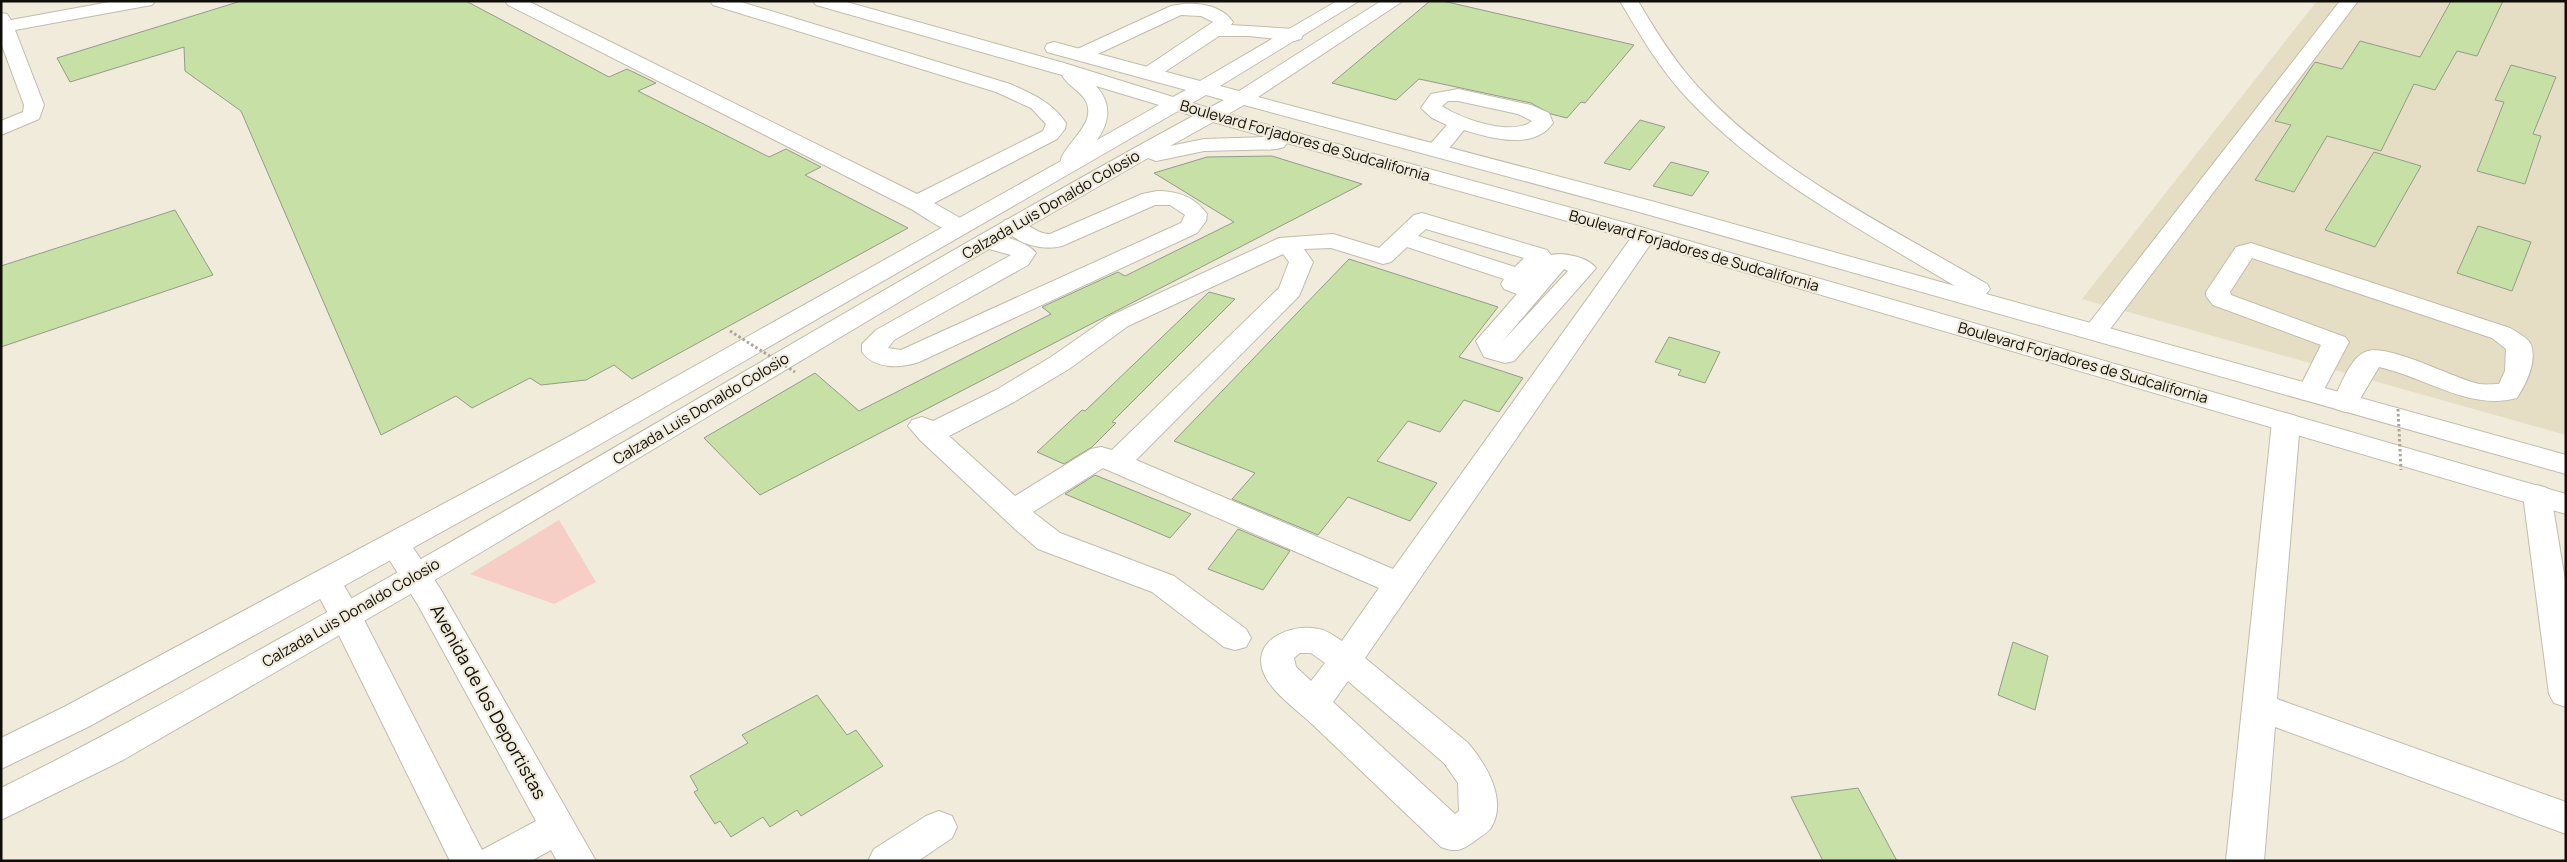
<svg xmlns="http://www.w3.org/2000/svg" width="2567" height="862" font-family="Manrope,sans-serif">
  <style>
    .built { fill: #e5dec5 }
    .green { fill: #f7cec5 }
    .building { fill: #c7e0a5; stroke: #949b8b }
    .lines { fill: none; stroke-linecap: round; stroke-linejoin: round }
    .minor-casing { stroke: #c1bcab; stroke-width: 2 }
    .major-casing { stroke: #c1bcab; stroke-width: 2 }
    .minor { fill: #fff; fill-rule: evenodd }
    .major { fill: #fff; fill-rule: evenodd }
    .path-bridge { stroke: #aaa699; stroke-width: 3; stroke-dasharray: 2.5 2.5; stroke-linecap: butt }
    .labels { text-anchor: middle; stroke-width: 4.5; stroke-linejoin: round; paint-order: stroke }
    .street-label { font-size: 15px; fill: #0f0d08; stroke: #f0ebda }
    .near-street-label { font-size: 18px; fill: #0f0d08; stroke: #f0ebda }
  </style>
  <rect width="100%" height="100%" fill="#f0ebda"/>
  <path class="built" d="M 2317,1 L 2566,1 L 2566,435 L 2082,299 Z"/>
  <path class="green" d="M 559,520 L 596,582 L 554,604 L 470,574 Z"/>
  <path class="building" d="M 241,1 L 466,1 L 609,77 L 627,69 L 656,83 L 638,91 L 769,157 L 786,149 L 821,167 L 805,175 L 908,228 L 632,379 L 614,365 L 586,380 L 541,385 L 530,378 L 472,408 L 456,396 L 381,435 L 241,111 L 185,71 L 184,47 L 70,82 L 57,58 Z
    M 1430,1 L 1443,1 L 1634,45 L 1585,103 L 1581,102 L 1567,118 L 1551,114 L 1531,103 L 1419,79 L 1396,100 L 1332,83 Z
    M 2451,1 L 2503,1 L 2477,56 L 2457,51 L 2435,90 L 2414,84 L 2381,151 L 2327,136 L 2294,192 L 2255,180 L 2291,125 L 2275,121 L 2315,62 L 2342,69 L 2360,41 L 2420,57 Z
    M 2511,65 L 2556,77 L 2533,134 L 2541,136 L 2525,184 L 2477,171 L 2504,102 L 2495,100 Z
    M 1640,120 L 1665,127 L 1630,170 L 1604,163 Z
    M 2374,152 L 2421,166 L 2375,247 L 2325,230 Z
    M 1272,156 L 1362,184 L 760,495 L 704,438 L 815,373 L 859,411 L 1051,314 L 1042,307 L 1118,272 L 1125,276 L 1234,222 L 1154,173 L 1207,157 Z
    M 1671,162 L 1709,172 L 1692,196 L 1653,186 Z
    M 175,210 L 213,275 L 1,347 L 1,266 Z
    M 2478,226 L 2531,242 L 2512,291 L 2457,273 Z
    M 1349,259 L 1498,307 L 1459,357 L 1523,378 L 1499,412 L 1464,400 L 1440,432 L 1408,421 L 1377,461 L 1437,483 L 1410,521 L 1348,497 L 1318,535 L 1232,499 L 1255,473 L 1174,441 Z
    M 1209,292 L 1235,299 L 1112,422 L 1116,423 L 1092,447 L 1064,464 L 1037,452 L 1082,410 L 1085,411 Z
    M 1669,337 L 1720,352 L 1705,383 L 1678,375 L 1681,370 L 1655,362 Z
    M 1095,475 L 1191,514 L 1170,538 L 1065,494 Z
    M 1238,529 L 1290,551 L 1263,590 L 1208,569 Z
    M 2013,642 L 2048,656 L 2035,710 L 1998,695 Z
    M 817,695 L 847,735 L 856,730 L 883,766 L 801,816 L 797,810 L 770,827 L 763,817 L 731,837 L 720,821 L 715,824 L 694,792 L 698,790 L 690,776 L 748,743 L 742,735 Z
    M 1858,788 L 1897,861 L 1823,861 L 1791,797 Z"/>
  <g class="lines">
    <defs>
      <path id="minor" d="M 115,1 L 155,1 L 152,5 L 146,6 L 15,30 L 44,105 L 39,119 L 1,135 L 1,121 L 23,112 L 24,105 L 1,43 L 1,13 L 7,14 L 11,20 Z
        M 505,1 L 528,1 L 917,194 L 1043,131 L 1046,124 L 1031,108 L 996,92 L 713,5 L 710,1 L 738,1 L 1010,84 C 1032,94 1052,102 1066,123 L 1065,129 L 1057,139 L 934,203 L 967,222 L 970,227 L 967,232 C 948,237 926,217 909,208 L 508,5 Z
        M 2340,1 L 2358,1 L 2104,337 L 2095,340 L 2086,337 L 2082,332 L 2086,327 Z
        M 1183,4 C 1201,3 1222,6 1233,22 L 1231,25 L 1294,29 L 1301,31 L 1303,35 L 1301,39 L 1294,41 L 1249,36 L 1219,36 L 1157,77 L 1143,77 L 1140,73 L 1143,69 L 1213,22 L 1201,16 L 1181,15 L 1087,59 L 1073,59 L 1071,55 L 1073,51 L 1171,6 Z
        M 1458,89 L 1531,105 L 1549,113 L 1553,123 C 1534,151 1490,138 1464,130 C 1453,142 1446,159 1429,154 L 1425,150 L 1447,125 L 1432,118 L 1421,108 L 1431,94 ZM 1458,101 L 1518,114 L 1532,121 C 1513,137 1461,119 1442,106 L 1448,101 Z
        M 1157,191 C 1178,191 1195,197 1207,214 L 1206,221 L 1197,233 L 919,362 C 901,368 875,370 862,352 L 862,344 L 876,330 L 1011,255 L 978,246 L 974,241 L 978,236 C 993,232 1026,240 1036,253 L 1028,265 L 894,340 L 888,348 L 901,350 L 1181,223 L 1185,215 L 1170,205 L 1155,205 L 1062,246 C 1041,251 1015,244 1002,225 L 1005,220 C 1024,215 1032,234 1050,234 L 1142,194 Z
        M 1422,213 L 1547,250 L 1551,255 C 1563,252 1588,257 1596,268 L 1514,361 L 1505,363 L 1484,357 L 1476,341 L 1517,294 L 1504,289 L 1501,284 L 1504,279 L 1407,247 L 1391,262 L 1383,264 L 1331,248 L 1304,249 L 1313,262 L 1299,296 L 1136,460 L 1393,569 L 1636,231 L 1644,229 L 1652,231 L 1656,236 L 1365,658 L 1468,743 C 1486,764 1508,800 1491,828 C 1487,833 1481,836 1476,840 C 1463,850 1456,853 1441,847 C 1398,806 1355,765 1312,724 C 1297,710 1274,694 1265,676 C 1248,641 1290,623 1318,629 C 1327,630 1334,636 1342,641 L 1379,588 L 1103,468 L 1033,512 L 1060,533 L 1174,576 L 1246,629 L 1251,638 L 1246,647 L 1235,650 L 1224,647 L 1152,592 L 1038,549 L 1016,530 L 920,440 L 908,426 L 912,420 L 922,417 L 933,421 L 996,390 L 1051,357 L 1110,316 L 1279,238 L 1333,234 L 1379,248 L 1414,215 ZM 1426,229 L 1524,258 L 1515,267 L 1418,236 ZM 1283,254 L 1289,262 L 1279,288 L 1112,450 L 1101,447 L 1091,449 L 1015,496 L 949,436 L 1014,402 L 1069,369 L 1128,326 ZM 1564,269 L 1568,271 L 1502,342 ZM 1300,653 L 1311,653 L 1325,663 L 1311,681 L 1296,667 L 1294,658 ZM 1348,681 L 1444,763 L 1458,783 L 1459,811 L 1455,814 L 1333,702 Z
        M 2251,243 L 2510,328 C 2516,332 2529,338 2531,345 C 2537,362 2526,384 2517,398 C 2469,411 2425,377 2379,367 L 2354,409 L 2345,412 L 2336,409 L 2332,403 C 2340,388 2349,359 2365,352 C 2387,342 2454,379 2479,384 C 2486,385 2493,384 2499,384 L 2505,371 L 2506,349 L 2492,338 L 2252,258 L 2230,292 L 2231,295 L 2345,337 L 2349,342 L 2319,399 L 2310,401 L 2301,399 L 2297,393 L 2321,345 L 2213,305 L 2206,296 L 2206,292 L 2236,247 Z
        M 2286,413 L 2296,416 L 2300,422 L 2277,699 L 2566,802 L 2566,834 L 2275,727 L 2264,861 L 2226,861 L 2272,422 L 2276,416 Z
        M 2537,485 L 2547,488 L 2551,495 L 2566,586 L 2566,707 L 2554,703 L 2549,694 L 2523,495 L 2527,488 Z
        M 395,534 L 406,537 L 441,590 L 596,861 L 557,861 L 551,850 L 531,861 L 450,861 L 331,619 L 311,582 L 315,574 L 326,571 L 337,574 L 362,616 L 482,850 L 536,821 L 418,605 L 380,545 L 384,537 Z
        M 939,811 L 952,816 L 957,827 L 952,838 L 918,861 L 868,861 L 874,849 L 926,816 Z"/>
      <path id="major" d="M 813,1 L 843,1 L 1064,63 L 1173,97 L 1186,90 L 1047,52 L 1045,48 L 1047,44 L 1054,42 L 1200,81 L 1337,1 L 1359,1 L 1220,86 L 1239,91 L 1381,1 L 1403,1 L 1258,97 L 1655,202 L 1955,286 C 1862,230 1762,178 1687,98 C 1660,69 1640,35 1620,1 L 1638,1 C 1656,32 1675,62 1699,88 C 1777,173 1888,226 1987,284 L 1990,289 L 1986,294 L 2566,455 L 2566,474 L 1639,212 L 1244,105 L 1228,114 L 1637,226 L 2566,494 L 2566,514 L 1621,236 L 1287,143 L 1284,147 L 1277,149 L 1204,151 L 1156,161 L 1148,158 L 956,268 L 428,584 L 123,760 L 1,820 L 1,788 C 110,734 216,674 322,615 C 614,452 899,276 1193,116 L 1178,111 L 590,450 L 88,727 L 1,769 L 1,738 L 64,707 L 570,436 L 1061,161 C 1060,153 1083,132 1087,119 C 1094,94 1070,91 1062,75 L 816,5 ZM 1096,86 L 1159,105 L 1097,140 C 1110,121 1112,104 1096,86 ZM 1206,95 L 1224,100 L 1209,108 L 1192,103 ZM 1213,122 L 1266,137 L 1204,139 L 1170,146 Z"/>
    </defs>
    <use href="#minor" class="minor-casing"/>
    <use href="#major" class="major-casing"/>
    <use href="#minor" class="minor"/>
    <use href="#major" class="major"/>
    <path class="path-bridge" d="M 730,331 L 795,372
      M 2398,409 L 2401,470"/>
  </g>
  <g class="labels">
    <g class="street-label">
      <text transform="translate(1305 141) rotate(16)" y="5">Boulevard Forjadores de Sudcalifornia</text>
      <text transform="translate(1051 205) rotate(-30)" y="5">Calzada Luis Donaldo Colosio</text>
      <text transform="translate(1694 251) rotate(16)" y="5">Boulevard Forjadores de Sudcalifornia</text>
      <text transform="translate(2083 363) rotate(16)" y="5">Boulevard Forjadores de Sudcalifornia</text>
      <text transform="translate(701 409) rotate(-31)" y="5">Calzada Luis Donaldo Colosio</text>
      <text transform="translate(351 613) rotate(-30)" y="5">Calzada Luis Donaldo Colosio</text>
    </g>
    <g class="near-street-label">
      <text transform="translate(488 702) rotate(61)" y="6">Avenida de los Deportistas</text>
    </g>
  </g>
  <rect width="2567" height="862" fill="none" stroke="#0f0d08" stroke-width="5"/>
</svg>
